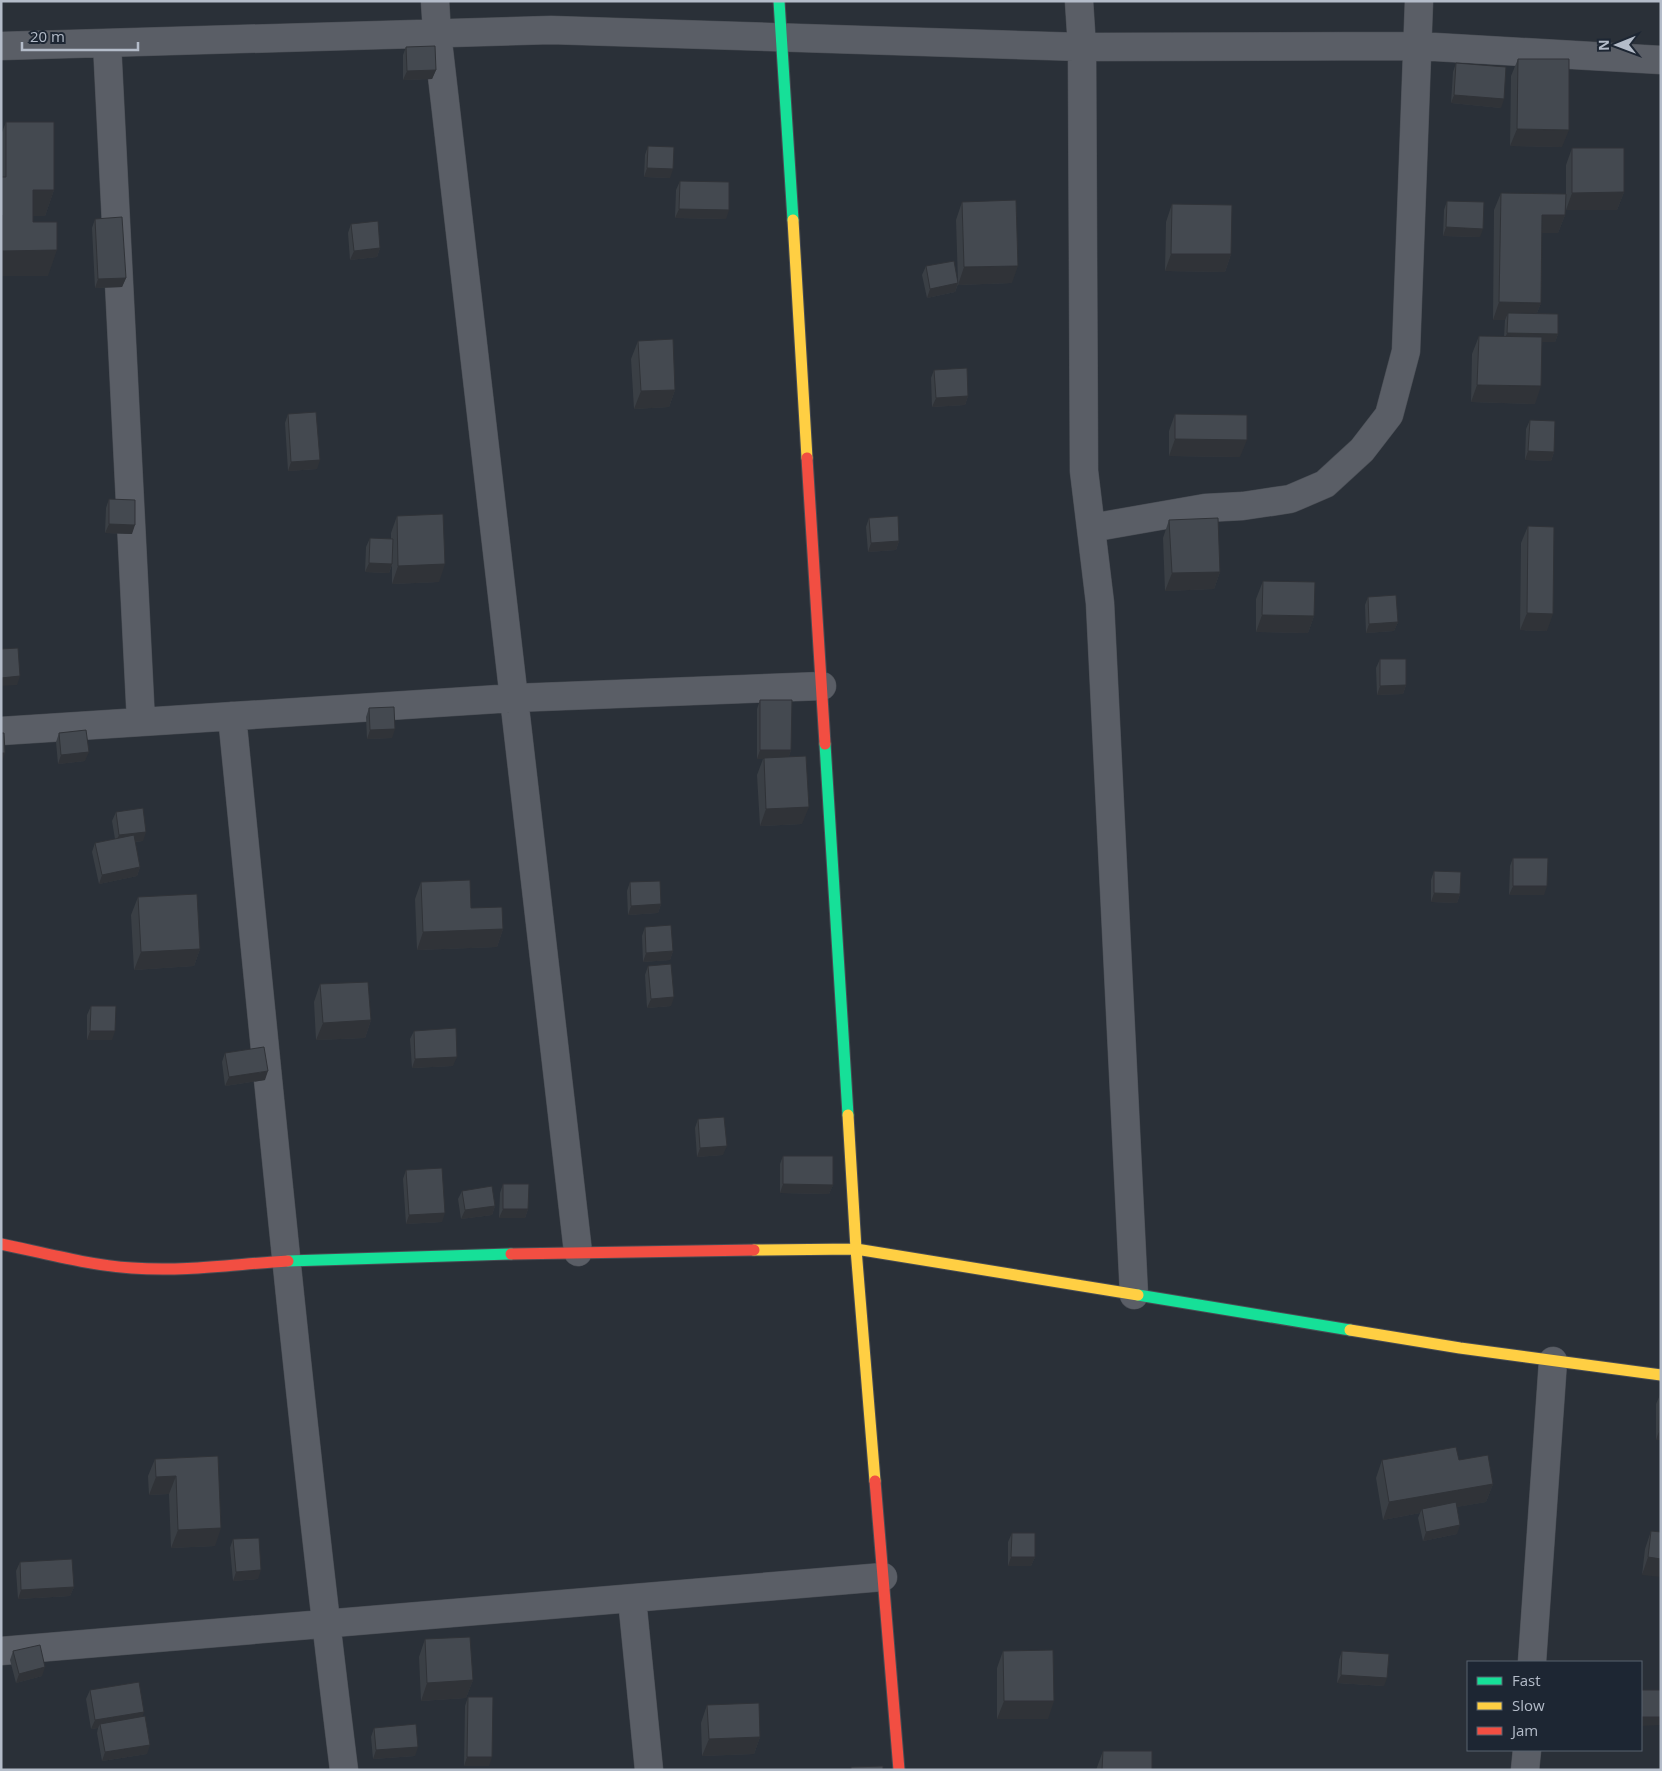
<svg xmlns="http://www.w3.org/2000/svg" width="1662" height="1771" font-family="'Open Sans',sans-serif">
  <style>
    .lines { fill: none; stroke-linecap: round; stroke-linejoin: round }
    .street-casing { stroke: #484c53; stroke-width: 29 }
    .fast-casing { stroke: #484c53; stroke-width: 13 }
    .slow-casing { stroke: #484c53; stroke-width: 13 }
    .jam-casing { stroke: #484c53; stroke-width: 13 }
    .street { stroke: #5a5e66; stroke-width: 28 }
    .fast { stroke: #16e098; stroke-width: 11 }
    .slow { stroke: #ffcf43; stroke-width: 11 }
    .jam { stroke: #f24e42; stroke-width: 11 }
    .wall { fill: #3a3f45 }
    .shaded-wall { fill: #303338 }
    .building { fill: #444950; stroke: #303338 }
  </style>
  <rect width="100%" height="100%" fill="#2a3038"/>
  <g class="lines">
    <defs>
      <path id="street" d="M 435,1 L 437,33 L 578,1252
        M 1079,1 L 1082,47 L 1084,471 L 1100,603 L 1134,1295
        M 107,43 L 141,722
        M 1,46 L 551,30 L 1082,47 L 1418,46 L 1661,60
        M 1091,528 L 1205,508 L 1243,506 L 1290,499 L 1325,484 L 1362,450 L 1389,415 L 1406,351 L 1419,1
        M 232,716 C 267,1068 300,1419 344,1770
        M 1,731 L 514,698 L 822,686
        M 632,1599 L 649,1770
        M 1,1651 L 883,1577
        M 1532,1662 L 1553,1361
        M 1525,1770 L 1527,1750"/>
      <path id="fast" d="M 779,1 L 793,220
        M 825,744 L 848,1115
        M 288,1261 L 511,1254
        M 1138,1295 L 1350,1330"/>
      <path id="slow" d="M 793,220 L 807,458
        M 848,1115 L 856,1249 L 875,1481
        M 754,1250 L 856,1249 L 1138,1295
        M 1350,1330 L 1460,1348 L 1661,1375"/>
      <path id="jam" d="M 807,458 L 825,744
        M 1,1244 C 44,1253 88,1265 132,1268 C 185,1272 236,1264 288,1261
        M 511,1254 L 754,1250
        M 875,1481 L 899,1770"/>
    </defs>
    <use href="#street" class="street-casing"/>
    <use href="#fast" class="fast-casing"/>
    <use href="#slow" class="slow-casing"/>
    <use href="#jam" class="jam-casing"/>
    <use href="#street" class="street"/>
    <use href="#fast" class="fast"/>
    <use href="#slow" class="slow"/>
    <use href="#jam" class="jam"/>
  </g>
  <path class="wall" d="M 406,47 L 436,70 L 432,79 L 403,80 L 403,55 Z
    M 1518,59 L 1562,147 L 1510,146 L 1511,76 Z
    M 1456,63 L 1501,108 L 1451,103 L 1453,72 Z
    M 6,122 L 54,190 L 45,216 L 33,216 L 33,222 L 48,276 L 1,276 L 1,135 Z
    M 648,146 L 670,178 L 644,177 L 645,155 Z
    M 1572,148 L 1624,192 L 1617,210 L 1566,210 L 1566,165 Z
    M 680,181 L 726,219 L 675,218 L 676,190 Z
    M 1501,193 L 1565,215 L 1558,233 L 1541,233 L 1541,303 L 1537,313 L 1558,334 L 1555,342 L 1542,342 L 1535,404 L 1471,402 L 1472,354 L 1479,336 L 1504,337 L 1505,320 L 1493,320 L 1494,210 Z
    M 1447,201 L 1480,237 L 1443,236 L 1444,210 Z
    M 962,202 L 1012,283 L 958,285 L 958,284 L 955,292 L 927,298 L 922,275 L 926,266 L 958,282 L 956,220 Z
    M 1172,204 L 1231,254 L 1225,272 L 1165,271 L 1166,222 Z
    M 95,219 L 126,278 L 122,287 L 95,288 L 92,228 Z
    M 351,224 L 380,248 L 377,257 L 350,260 L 348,233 Z
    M 638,341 L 675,390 L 669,407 L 634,409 L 631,359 Z
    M 934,370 L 968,396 L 965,405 L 932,407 L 931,378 Z
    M 288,414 L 317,469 L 288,471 L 285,423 Z
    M 1175,414 L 1240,457 L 1169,456 L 1169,431 Z
    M 1530,420 L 1554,452 L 1551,461 L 1525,460 L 1526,429 Z
    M 109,499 L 132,534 L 105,533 L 106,508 Z
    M 397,516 L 439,582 L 392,584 L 392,565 L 389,573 L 365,572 L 366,547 L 370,538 L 391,539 L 391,533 Z
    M 869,518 L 899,541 L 896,550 L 868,552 L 866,527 Z
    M 1169,520 L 1220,572 L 1214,589 L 1165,591 L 1163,538 Z
    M 1528,526 L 1547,631 L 1520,630 L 1521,543 Z
    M 1263,581 L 1314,616 L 1308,633 L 1256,632 L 1256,599 Z
    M 1368,597 L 1398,622 L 1394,631 L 1366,633 L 1365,605 Z
    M 1380,659 L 1406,685 L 1403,694 L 1377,695 L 1376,668 Z
    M 760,700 L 791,750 L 789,756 L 802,824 L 760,826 L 757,775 L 763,759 L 757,759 L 757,709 Z
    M 369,708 L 392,738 L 367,739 L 366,717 Z
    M 59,733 L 85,761 L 58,764 L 56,742 Z
    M 116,812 L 143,841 L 135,842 L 140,867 L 137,876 L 99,884 L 92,852 L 95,843 L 115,839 L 112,821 Z
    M 1513,858 L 1544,895 L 1509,895 L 1510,866 Z
    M 1434,871 L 1460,894 L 1457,903 L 1431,902 L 1431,880 Z
    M 421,882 L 471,908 L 503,929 L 497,947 L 417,950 L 415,899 Z
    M 630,882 L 661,904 L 658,913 L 628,915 L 627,891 Z
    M 138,897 L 200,949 L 194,966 L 134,970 L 131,915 Z
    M 645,927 L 673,951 L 670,960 L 643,962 L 642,936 Z
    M 648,966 L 671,1006 L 647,1008 L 645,975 Z
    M 320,984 L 371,1020 L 365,1038 L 316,1040 L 314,1002 Z
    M 91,1006 L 112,1040 L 87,1040 L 87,1015 Z
    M 414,1031 L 453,1066 L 412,1068 L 410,1039 Z
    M 225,1053 L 265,1080 L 225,1086 L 222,1062 Z
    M 698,1119 L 723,1155 L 697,1157 L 695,1128 Z
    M 783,1156 L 833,1185 L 829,1194 L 780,1193 L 780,1164 Z
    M 406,1170 L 442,1222 L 406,1224 L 403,1179 Z
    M 503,1184 L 528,1209 L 525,1218 L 499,1218 L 500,1193 Z
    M 462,1191 L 495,1206 L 492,1215 L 461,1219 L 458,1199 Z
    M 1660,1395 L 1661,1440 L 1656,1440 L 1656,1404 Z
    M 218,1456 L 215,1546 L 171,1548 L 169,1494 L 149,1495 L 148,1476 L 155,1459 Z
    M 1382,1460 L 1459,1460 L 1493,1484 L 1486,1502 L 1456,1507 L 1457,1534 L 1423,1541 L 1418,1518 L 1420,1513 L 1383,1520 L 1376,1478 Z
    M 1651,1531 L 1661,1532 L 1642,1575 L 1645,1549 Z
    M 1012,1533 L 1035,1557 L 1031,1566 L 1008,1566 L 1008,1542 Z
    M 233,1539 L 258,1579 L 233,1581 L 230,1548 Z
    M 20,1562 L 74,1587 L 70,1596 L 18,1599 L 16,1571 Z
    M 425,1639 L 473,1680 L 466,1698 L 421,1701 L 419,1657 Z
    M 13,1651 L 42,1676 L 16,1683 L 10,1660 Z
    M 1003,1651 L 1048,1719 L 997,1719 L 997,1668 Z
    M 1342,1651 L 1384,1686 L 1337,1683 L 1339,1660 Z
    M 90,1690 L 143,1716 L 147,1754 L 102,1761 L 97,1733 L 98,1728 L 91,1729 L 86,1699 Z
    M 468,1697 L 489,1766 L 464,1766 L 465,1706 Z
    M 707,1705 L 760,1737 L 754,1754 L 702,1756 L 701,1723 Z
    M 374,1728 L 415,1756 L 373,1759 L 371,1737 Z
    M 1103,1751 L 1152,1770 L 1096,1770 Z"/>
  <path class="shaded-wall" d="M 436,70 L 432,79 L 403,80 L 407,71 Z
    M 1454,95 L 1504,99 L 1501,108 L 1451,103 Z
    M 1517,129 L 1569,130 L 1562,147 L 1510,146 Z
    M 647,168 L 673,169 L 670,178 L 644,177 Z
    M 33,190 L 54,190 L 45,216 L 24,216 Z
    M 1624,192 L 1617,210 L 1566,210 L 1572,193 Z
    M 679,209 L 729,210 L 726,219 L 675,218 Z
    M 1542,215 L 1565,215 L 1558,233 L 1535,233 Z
    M 1446,227 L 1483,229 L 1480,237 L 1443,236 Z
    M 380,248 L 377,257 L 350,260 L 354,251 Z
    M 57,250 L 48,276 L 1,276 L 1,254 L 2,251 Z
    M 1171,254 L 1231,254 L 1225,272 L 1165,271 Z
    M 1018,266 L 1012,283 L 958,285 L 964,267 Z
    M 126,278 L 122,287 L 95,288 L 98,279 Z
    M 958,283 L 955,292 L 927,298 L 930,289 Z
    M 1499,302 L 1541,303 L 1534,320 L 1508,313 L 1505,320 L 1493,320 Z
    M 1507,333 L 1558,334 L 1555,342 L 1504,342 Z
    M 1477,385 L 1541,386 L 1535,404 L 1471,402 Z
    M 675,390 L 669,407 L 634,409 L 641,391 Z
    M 968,396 L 965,405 L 932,407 L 936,398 Z
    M 1175,439 L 1247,440 L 1240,457 L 1169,456 Z
    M 1528,451 L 1554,452 L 1551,461 L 1525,460 Z
    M 320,460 L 317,469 L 288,471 L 291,462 Z
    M 109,524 L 135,525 L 132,534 L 105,533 Z
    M 899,541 L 896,550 L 868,552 L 871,543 Z
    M 369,563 L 392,564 L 389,573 L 365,572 Z
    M 445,564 L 439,582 L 392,584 L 398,566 Z
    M 1220,572 L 1214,589 L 1165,591 L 1172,573 Z
    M 1527,613 L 1553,614 L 1547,631 L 1520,630 Z
    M 1262,615 L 1314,616 L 1308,633 L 1256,632 Z
    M 1398,622 L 1394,631 L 1366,633 L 1369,624 Z
    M 20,676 L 17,685 L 1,686 L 1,678 Z
    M 1406,685 L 1403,694 L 1377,695 L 1380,686 Z
    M 395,729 L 392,738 L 367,739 L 370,730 Z
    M 760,750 L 791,750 L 788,759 L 757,759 Z
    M 89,752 L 85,761 L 58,764 L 61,755 Z
    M 1,753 L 5,753 L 2,762 L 1,762 Z
    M 809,807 L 802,824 L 760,826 L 766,809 Z
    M 146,832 L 143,841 L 115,844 L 119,835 Z
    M 140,867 L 137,876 L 99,884 L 102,875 Z
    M 1513,886 L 1547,886 L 1544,895 L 1509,895 Z
    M 1434,893 L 1460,894 L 1457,903 L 1431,902 Z
    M 661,904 L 658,913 L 628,915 L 631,906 Z
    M 503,929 L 497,947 L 417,950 L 423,932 Z
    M 200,949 L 194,966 L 134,970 L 141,952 Z
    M 673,951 L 670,960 L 643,962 L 646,953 Z
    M 674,997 L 671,1006 L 647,1008 L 651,999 Z
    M 371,1020 L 365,1038 L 316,1040 L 323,1023 Z
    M 90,1031 L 115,1031 L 112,1040 L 87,1040 Z
    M 457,1057 L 453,1066 L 412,1068 L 415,1059 Z
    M 268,1071 L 265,1080 L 225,1086 L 229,1077 Z
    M 727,1146 L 723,1155 L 697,1157 L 700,1148 Z
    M 783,1184 L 833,1185 L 829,1194 L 780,1193 Z
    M 495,1206 L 492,1215 L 461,1219 L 465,1210 Z
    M 503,1209 L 528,1209 L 525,1218 L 499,1218 Z
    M 445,1213 L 442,1222 L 406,1224 L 409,1215 Z
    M 1659,1431 L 1661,1431 L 1661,1440 L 1656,1440 Z
    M 176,1476 L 169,1494 L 149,1495 L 156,1477 Z
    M 1493,1484 L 1486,1502 L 1422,1513 L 1422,1509 L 1420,1513 L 1383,1520 L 1389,1502 Z
    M 1460,1525 L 1457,1534 L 1423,1541 L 1426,1532 Z
    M 221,1528 L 215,1546 L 171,1548 L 178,1530 Z
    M 1011,1557 L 1035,1557 L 1031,1566 L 1008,1566 Z
    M 1648,1557 L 1661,1559 L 1661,1577 L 1642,1575 Z
    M 261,1570 L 258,1579 L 233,1581 L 236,1572 Z
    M 74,1587 L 70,1596 L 18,1599 L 21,1590 Z
    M 45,1667 L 42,1676 L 16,1683 L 19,1674 Z
    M 1341,1675 L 1387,1678 L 1384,1686 L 1337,1683 Z
    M 473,1680 L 466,1698 L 421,1701 L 427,1683 Z
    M 1004,1701 L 1054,1701 L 1048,1719 L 997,1719 Z
    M 144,1712 L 141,1721 L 100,1724 L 98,1728 L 91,1729 L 95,1720 Z
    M 1641,1717 L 1661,1717 L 1661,1725 L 1641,1726 Z
    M 760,1737 L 754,1754 L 702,1756 L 709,1739 Z
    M 150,1745 L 147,1754 L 102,1761 L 105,1752 Z
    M 418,1747 L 415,1756 L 373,1759 L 376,1750 Z
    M 467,1757 L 492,1757 L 489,1766 L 464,1766 Z"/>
  <path class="building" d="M 435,46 L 436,70 L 407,71 L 406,47 Z
    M 1518,59 L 1569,59 L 1569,130 L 1517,129 Z
    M 1456,63 L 1506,67 L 1504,99 L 1454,95 Z
    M 6,122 L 54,122 L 54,190 L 33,190 L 33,222 L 57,222 L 57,250 L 2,251 L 2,215 L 1,215 L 1,177 L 6,177 Z
    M 648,146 L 674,147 L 673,169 L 647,168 Z
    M 1572,148 L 1624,148 L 1624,192 L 1572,193 Z
    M 680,181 L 729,182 L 729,210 L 679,209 Z
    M 1501,193 L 1566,194 L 1565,215 L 1542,215 L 1541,303 L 1499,302 Z
    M 1016,200 L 1018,266 L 964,267 L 962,202 Z
    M 1447,201 L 1484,202 L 1483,229 L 1446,227 Z
    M 1172,204 L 1232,205 L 1231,254 L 1171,254 Z
    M 122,217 L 126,278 L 98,279 L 95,219 Z
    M 378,221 L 380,248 L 354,251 L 351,224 Z
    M 954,261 L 958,283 L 930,289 L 926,266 Z
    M 1508,313 L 1558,314 L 1558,334 L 1507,333 Z
    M 1479,336 L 1542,337 L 1541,386 L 1477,385 Z
    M 673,339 L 675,390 L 641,391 L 638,341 Z
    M 967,368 L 968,396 L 936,398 L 934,370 Z
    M 316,412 L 320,460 L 291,462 L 288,414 Z
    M 1175,414 L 1247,415 L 1247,440 L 1175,439 Z
    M 1530,420 L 1555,421 L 1554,452 L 1528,451 Z
    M 109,499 L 135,500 L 135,525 L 109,524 Z
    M 443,514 L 445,564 L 398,566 L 397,516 Z
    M 898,516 L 899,541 L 871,543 L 869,518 Z
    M 1218,518 L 1220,572 L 1172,573 L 1169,520 Z
    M 1528,526 L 1554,527 L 1553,614 L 1527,613 Z
    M 370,538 L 393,539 L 392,564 L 369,563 Z
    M 1263,581 L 1315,582 L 1314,616 L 1262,615 Z
    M 1396,595 L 1398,622 L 1369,624 L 1368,597 Z
    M 18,648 L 20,676 L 1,678 L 1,649 Z
    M 1380,659 L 1406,659 L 1406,685 L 1380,686 Z
    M 760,700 L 792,700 L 791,750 L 760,750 Z
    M 394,707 L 395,729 L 370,730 L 369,708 Z
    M 86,730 L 89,752 L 61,755 L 59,733 Z
    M 1,733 L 4,733 L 5,753 L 1,753 Z
    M 806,756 L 809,807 L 766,809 L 764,758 Z
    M 143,808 L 146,832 L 119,835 L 116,812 Z
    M 134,835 L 140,867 L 102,875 L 95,843 Z
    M 1513,858 L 1548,858 L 1547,886 L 1513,886 Z
    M 1434,871 L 1461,872 L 1460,894 L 1434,893 Z
    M 470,880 L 471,908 L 502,907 L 503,929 L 423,932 L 421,882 Z
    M 660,881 L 661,904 L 631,906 L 630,882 Z
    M 197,894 L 200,949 L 141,952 L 138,897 Z
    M 671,925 L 673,951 L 646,953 L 645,927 Z
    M 671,964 L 674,997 L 651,999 L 648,966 Z
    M 368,982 L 371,1020 L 323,1023 L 320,984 Z
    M 91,1006 L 116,1006 L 115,1031 L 90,1031 Z
    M 456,1028 L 457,1057 L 415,1059 L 414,1031 Z
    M 264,1047 L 268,1071 L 229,1077 L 225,1053 Z
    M 724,1117 L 727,1146 L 700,1148 L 698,1119 Z
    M 783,1156 L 833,1156 L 833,1185 L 783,1184 Z
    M 442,1168 L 445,1213 L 409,1215 L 406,1170 Z
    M 503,1184 L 529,1184 L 528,1209 L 503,1209 Z
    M 492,1186 L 495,1206 L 465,1210 L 462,1191 Z
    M 1660,1395 L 1661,1395 L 1661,1431 L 1659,1431 Z
    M 1456,1447 L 1459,1460 L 1488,1455 L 1493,1484 L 1389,1502 L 1382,1460 Z
    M 218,1456 L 221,1528 L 178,1530 L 176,1476 L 156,1477 L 155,1459 Z
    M 1456,1502 L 1460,1525 L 1426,1532 L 1422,1509 Z
    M 1651,1531 L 1661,1532 L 1661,1559 L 1648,1557 Z
    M 1012,1533 L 1035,1533 L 1035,1557 L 1011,1557 Z
    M 259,1538 L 261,1570 L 236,1572 L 233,1539 Z
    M 72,1559 L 74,1587 L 21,1590 L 20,1562 Z
    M 470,1637 L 473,1680 L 427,1683 L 425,1639 Z
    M 40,1645 L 45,1667 L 19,1674 L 13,1651 Z
    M 1053,1650 L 1054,1701 L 1004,1701 L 1003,1651 Z
    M 1342,1651 L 1389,1654 L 1387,1678 L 1341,1675 Z
    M 139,1682 L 144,1712 L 95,1720 L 90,1690 Z
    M 1641,1690 L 1661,1690 L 1661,1717 L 1641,1717 Z
    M 468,1697 L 493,1697 L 492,1757 L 467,1757 Z
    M 759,1703 L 760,1737 L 709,1739 L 707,1705 Z
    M 145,1716 L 150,1745 L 105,1752 L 100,1724 Z
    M 416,1724 L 418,1747 L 376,1750 L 374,1728 Z
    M 1103,1751 L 1152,1751 L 1152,1770 L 1102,1770 Z
    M 883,1766 L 883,1770 L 851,1770 L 851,1767 Z"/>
  <rect width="1662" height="1771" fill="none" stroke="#b4bcc9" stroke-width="5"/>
  <rect x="1467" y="1661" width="175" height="90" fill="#1d2633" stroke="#59626f"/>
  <rect x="1477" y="1677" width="25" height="8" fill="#16e098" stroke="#59626f"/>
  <text x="1512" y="1686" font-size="15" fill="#b4bcc9">Fast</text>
  <rect x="1477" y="1702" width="25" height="8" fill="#ffcf43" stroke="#59626f"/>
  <text x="1512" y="1711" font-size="15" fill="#b4bcc9">Slow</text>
  <rect x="1477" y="1727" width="25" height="8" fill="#f24e42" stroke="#59626f"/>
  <text x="1512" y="1736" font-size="15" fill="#b4bcc9">Jam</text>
  <g transform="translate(1617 45) rotate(269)" stroke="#1d2633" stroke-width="4" paint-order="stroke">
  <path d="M0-4L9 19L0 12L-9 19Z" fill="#b4bcc9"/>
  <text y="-8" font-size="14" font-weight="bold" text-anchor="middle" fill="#b4bcc9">N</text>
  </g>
  <path d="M22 42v8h116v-8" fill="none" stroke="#b4bcc9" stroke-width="2.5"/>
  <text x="30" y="42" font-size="15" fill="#b4bcc9" stroke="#1d2633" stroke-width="4" paint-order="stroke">20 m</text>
</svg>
